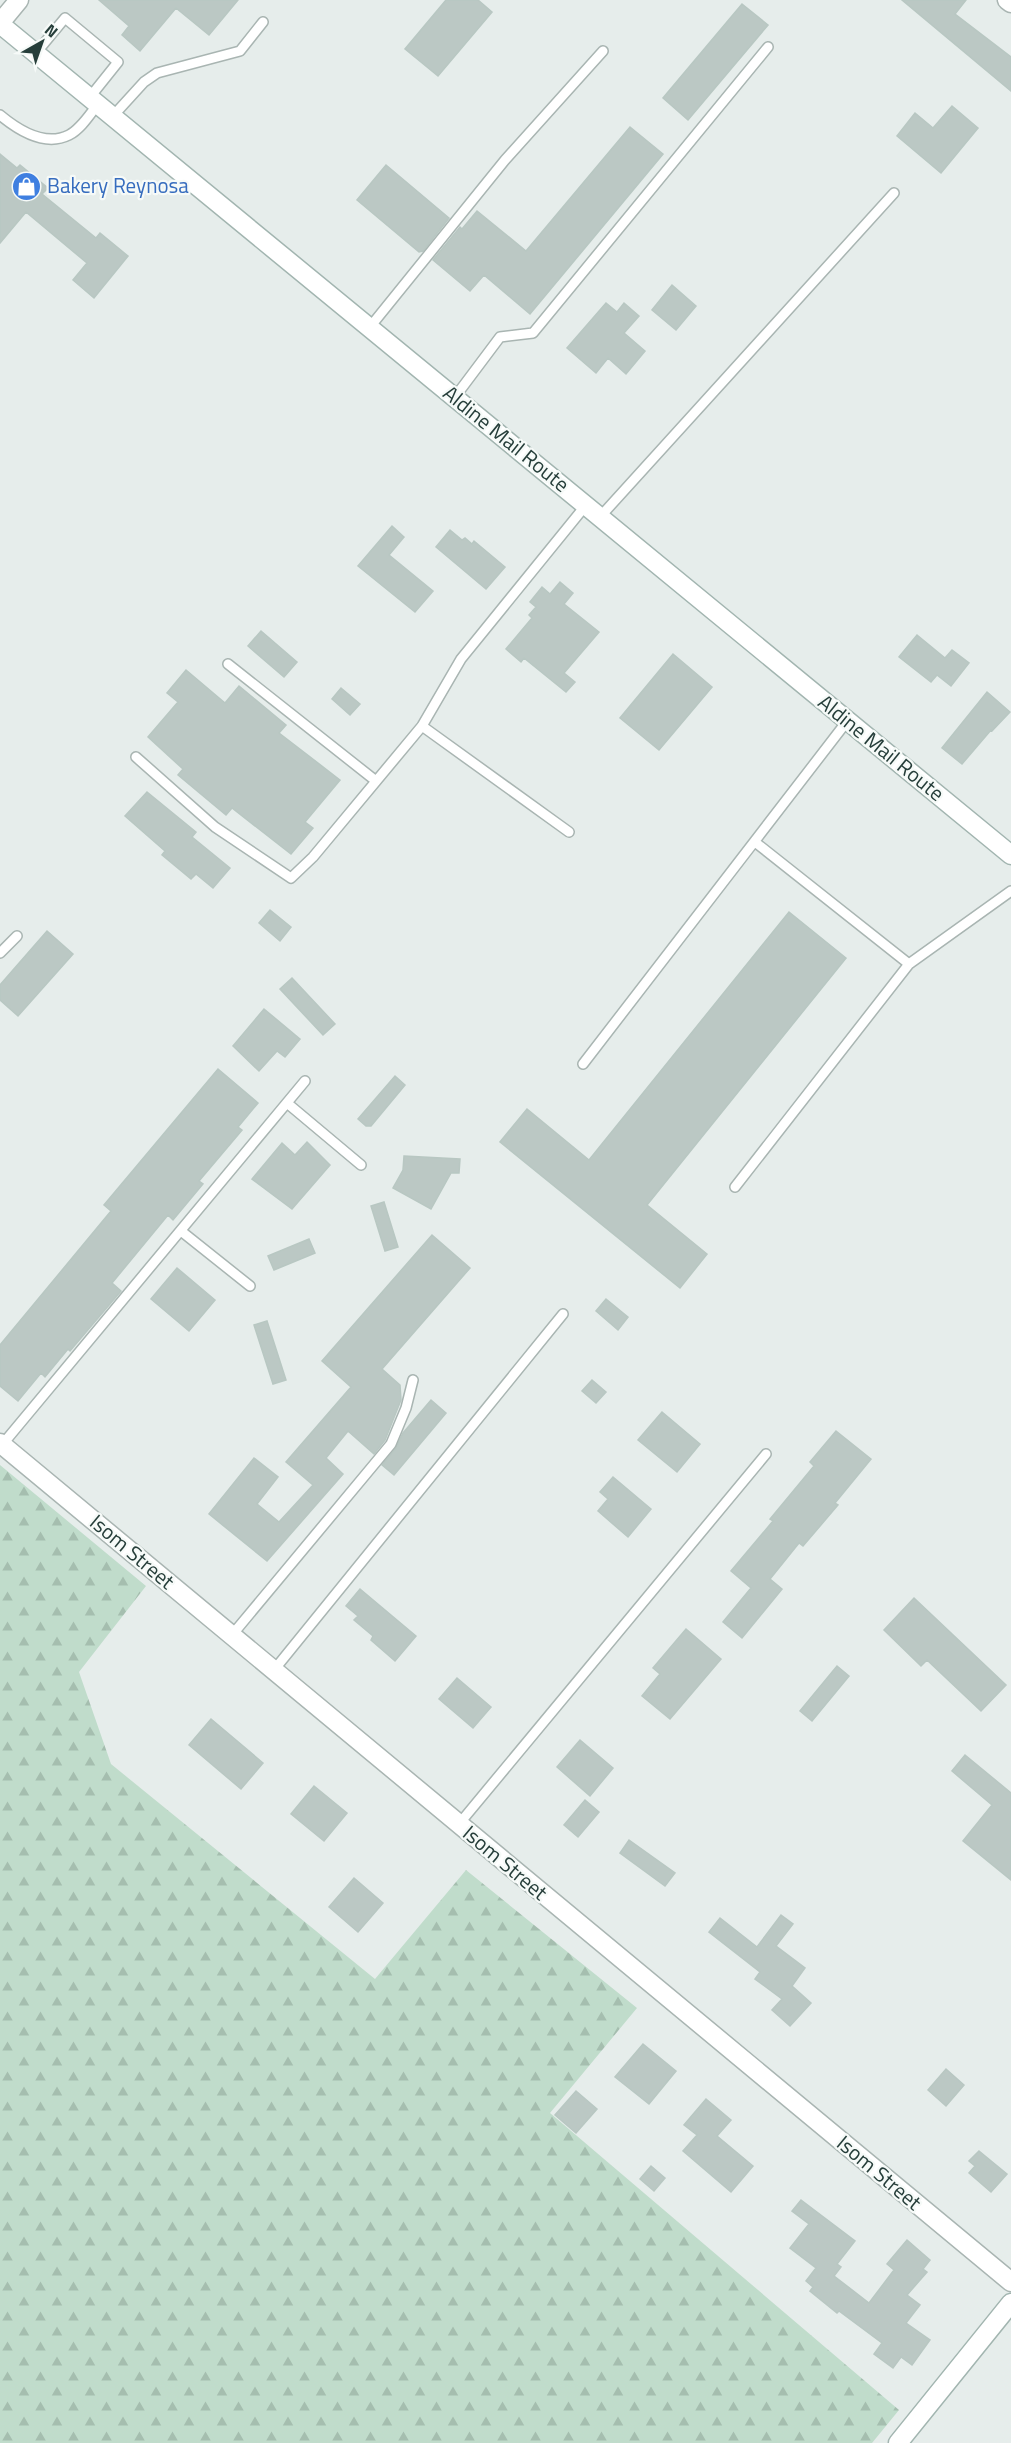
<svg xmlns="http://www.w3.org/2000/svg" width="1011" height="2443" font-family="'Titillium Web',sans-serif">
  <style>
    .forest { fill: url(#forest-firs) }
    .building { fill: #bbc8c4; stroke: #b8c7c2; stroke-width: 1.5 }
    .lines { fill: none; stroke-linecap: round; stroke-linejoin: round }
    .service-casing { stroke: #a9b5b2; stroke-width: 12 }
    .minor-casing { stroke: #a9b5b2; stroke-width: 21 }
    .tertiary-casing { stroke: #a9b5b2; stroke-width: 21 }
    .secondary-casing { stroke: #a2b5b0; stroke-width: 21 }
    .service { stroke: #fff; stroke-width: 9 }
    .minor { stroke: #fff; stroke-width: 18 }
    .tertiary { stroke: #fff; stroke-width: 18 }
    .secondary { stroke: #fff; stroke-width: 18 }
    .labels { text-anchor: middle; stroke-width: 4.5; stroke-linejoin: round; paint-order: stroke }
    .shop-label { font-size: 21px; fill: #366cbe; stroke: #f6faf8; text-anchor: start }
    .street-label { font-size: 21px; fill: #263e3a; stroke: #f6faf8 }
  </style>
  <defs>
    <pattern id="forest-firs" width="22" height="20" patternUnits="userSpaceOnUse" patternTransform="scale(1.5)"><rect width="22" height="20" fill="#c0dccb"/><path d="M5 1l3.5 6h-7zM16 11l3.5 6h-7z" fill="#a5beaf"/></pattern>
  </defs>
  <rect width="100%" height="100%" fill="#e6edeb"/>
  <path class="forest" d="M 0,1465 L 146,1586 L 79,1672 L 111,1764 L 375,1979 L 466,1870 L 637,2008 L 550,2113 L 899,2410 L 872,2443 L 0,2443 Z"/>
  <path class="building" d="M 99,0 L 238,0 L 209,35 L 176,8 L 140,51 L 122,35 L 129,26 Z
    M 446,0 L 478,0 L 492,12 L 438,76 L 405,49 Z
    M 902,0 L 966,0 L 955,14 L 1011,57 L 1011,91 Z
    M 742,4 L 768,25 L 688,120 L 663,98 Z
    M 952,106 L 978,128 L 941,173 L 897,136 L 915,113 L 933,128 Z
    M 630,127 L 663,154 L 530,314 L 484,275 L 470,291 L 433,260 L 460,227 L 462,229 L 477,211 L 526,251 Z
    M 0,154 L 17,168 L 20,165 L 48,188 L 42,194 L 96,238 L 100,233 L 128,256 L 94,298 L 73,280 L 87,263 L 26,212 L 0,243 Z
    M 386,165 L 449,218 L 423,251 L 419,252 L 357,200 Z
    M 672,285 L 696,306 L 676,330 L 652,310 Z
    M 606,303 L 617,312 L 624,303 L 639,316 L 624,333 L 645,351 L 626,374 L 608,358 L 596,373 L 567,348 Z
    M 392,526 L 404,537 L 389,555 L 433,591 L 415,612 L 358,566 Z
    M 450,530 L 462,540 L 465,538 L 472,544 L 474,541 L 505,567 L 486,589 L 436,547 Z
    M 560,582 L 573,593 L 564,604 L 599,632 L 564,673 L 575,682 L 566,692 L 524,658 L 521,662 L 506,649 L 532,618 L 529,615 L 536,607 L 530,602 L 542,587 L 550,594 Z
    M 261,631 L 297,662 L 284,677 L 248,646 Z
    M 917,635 L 945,658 L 952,650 L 969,663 L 951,686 L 937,675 L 931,682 L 899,657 Z
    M 673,654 L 712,687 L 659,750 L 620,718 Z
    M 186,670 L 225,703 L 239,686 L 286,725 L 279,733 L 340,780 L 305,822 L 313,828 L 291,854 L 232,808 L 226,815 L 178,775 L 183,769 L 148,737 L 178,702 L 167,693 Z
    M 341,688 L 360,704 L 350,715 L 332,699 Z
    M 987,692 L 1010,712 L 992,731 L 991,730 L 962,764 L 942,748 Z
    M 147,792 L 196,832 L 192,837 L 230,868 L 213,888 L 196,874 L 191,879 L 162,855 L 165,851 L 125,816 Z
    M 270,910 L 291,927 L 280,941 L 259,923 Z
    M 789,912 L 846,958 L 647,1205 L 707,1254 L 680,1288 L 500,1142 L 527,1109 L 589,1160 Z
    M 47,931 L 73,954 L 18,1016 L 0,1000 L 0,985 Z
    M 292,978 L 335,1024 L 323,1035 L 280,989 Z
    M 264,1009 L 300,1039 L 285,1057 L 277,1051 L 259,1071 L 233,1046 Z
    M 218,1069 L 258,1103 L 238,1127 L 242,1130 L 199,1181 L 203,1184 L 173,1220 L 168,1215 L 112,1283 L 121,1291 L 70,1351 L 68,1349 L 45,1377 L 41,1373 L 18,1401 L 0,1386 L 0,1345 L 111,1211 L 104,1205 Z
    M 395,1076 L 405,1085 L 371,1126 L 366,1126 L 358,1119 Z
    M 307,1142 L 330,1165 L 292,1209 L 252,1179 L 282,1143 L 295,1155 Z
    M 404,1156 L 460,1159 L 459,1173 L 451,1173 L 431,1209 L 393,1188 L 403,1170 Z
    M 384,1202 L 398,1247 L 385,1251 L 371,1206 Z
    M 432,1235 L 470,1268 L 382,1369 L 400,1385 L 401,1400 L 385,1440 L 374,1454 L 348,1431 L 326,1458 L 343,1474 L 267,1561 L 209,1514 L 254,1458 L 278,1477 L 257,1504 L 279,1522 L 313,1485 L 286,1462 L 351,1387 L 322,1361 Z
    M 309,1239 L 315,1253 L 274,1270 L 268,1256 Z
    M 177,1268 L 215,1300 L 189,1331 L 151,1299 Z
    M 606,1299 L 628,1317 L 618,1330 L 596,1311 Z
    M 267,1321 L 286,1380 L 273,1384 L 254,1325 Z
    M 592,1380 L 606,1392 L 596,1403 L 582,1391 Z
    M 431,1400 L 446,1413 L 394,1475 L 382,1465 L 396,1448 L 403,1433 Z
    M 662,1412 L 700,1444 L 677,1472 L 638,1440 Z
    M 836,1431 L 871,1459 L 835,1503 L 838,1505 L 803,1546 L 799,1543 L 770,1579 L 782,1589 L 742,1638 L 723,1622 L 751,1588 L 731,1571 L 773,1521 L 770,1519 L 814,1466 L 810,1462 Z
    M 613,1477 L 651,1509 L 628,1537 L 598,1511 L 608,1499 L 600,1492 Z
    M 360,1589 L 416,1636 L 395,1661 L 371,1640 L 373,1636 L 354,1620 L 358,1616 L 346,1606 Z
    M 914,1598 L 1006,1685 L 981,1711 L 927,1660 L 921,1666 L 884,1630 Z
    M 686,1629 L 721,1659 L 670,1719 L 642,1696 L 660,1674 L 653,1668 Z
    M 837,1666 L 849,1676 L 812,1721 L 800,1711 Z
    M 457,1678 L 491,1707 L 473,1728 L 439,1699 Z
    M 211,1719 L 263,1763 L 241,1789 L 189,1745 Z
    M 580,1740 L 613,1768 L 590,1796 L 557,1767 Z
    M 965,1755 L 1011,1793 L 1011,1880 L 963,1841 L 992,1805 L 952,1771 Z
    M 314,1786 L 347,1813 L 324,1841 L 291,1814 Z
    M 585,1800 L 599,1812 L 578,1837 L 564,1825 Z
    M 629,1840 L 675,1873 L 665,1886 L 620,1853 Z
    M 354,1878 L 383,1903 L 358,1932 L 329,1907 Z
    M 781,1915 L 793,1924 L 776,1946 L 805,1968 L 792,1986 L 811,2003 L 790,2026 L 772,2010 L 782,1999 L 755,1979 L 760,1972 L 709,1932 L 720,1918 L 757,1947 Z
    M 643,2044 L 676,2071 L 649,2104 L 615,2077 Z
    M 946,2069 L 964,2085 L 946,2106 L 928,2090 Z
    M 576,2091 L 597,2109 L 576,2133 L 555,2115 Z
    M 706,2099 L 731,2120 L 717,2136 L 753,2166 L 731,2192 L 683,2151 L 697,2135 L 684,2125 Z
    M 979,2151 L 1007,2174 L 991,2192 L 969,2173 L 975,2166 L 969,2161 Z
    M 651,2166 L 665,2178 L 654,2191 L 640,2179 Z
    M 801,2200 L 855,2241 L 837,2264 L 841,2267 L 834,2276 L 869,2303 L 894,2270 L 887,2264 L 907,2240 L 930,2260 L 923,2269 L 927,2272 L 907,2295 L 920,2305 L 906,2323 L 930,2340 L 912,2365 L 901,2357 L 893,2368 L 874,2354 L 882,2343 L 839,2311 L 837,2313 L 810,2291 L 813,2287 L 806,2281 L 816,2268 L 790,2248 L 809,2224 L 792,2211 Z"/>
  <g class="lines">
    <defs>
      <path id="service" d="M 36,53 L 65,18 L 118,62 L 90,97
        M 0,115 C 18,130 45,147 69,135 C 81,129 90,114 98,104
        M 113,116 L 144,82 L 157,73 L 240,51 L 263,22
        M 370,327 L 505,160 L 603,51
        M 455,397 L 500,337 L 533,333 L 768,47
        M 600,517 L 894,193
        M 228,664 L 376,781
        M 422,726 L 569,832
        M 136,757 L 215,827 L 291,878 L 313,857 L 422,726 L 461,659 L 586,505
        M 755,842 L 909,964
        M 0,953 L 17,936
        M 583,1064 L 848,720
        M 287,1103 L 361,1165
        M 735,1187 L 909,964 L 1011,891
        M 181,1231 L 250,1286
        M 2,1445 L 305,1081
        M 232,1635 L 391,1444 L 406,1408 L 413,1380
        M 274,1670 L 563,1314
        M 459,1824 L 766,1454"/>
      <path id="minor" d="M 1007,0 L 1011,3
        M 0,1443 L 1011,2282"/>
      <path id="tertiary" d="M 0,23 L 19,0"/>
      <path id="secondary" d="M 0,24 L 1011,855
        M 898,2443 L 1011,2303"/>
    </defs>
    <use href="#service" class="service-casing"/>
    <use href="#minor" class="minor-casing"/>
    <use href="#tertiary" class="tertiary-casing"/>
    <use href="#secondary" class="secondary-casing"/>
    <use href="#service" class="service"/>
    <use href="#minor" class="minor"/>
    <use href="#tertiary" class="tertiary"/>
    <use href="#secondary" class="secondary"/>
  </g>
  <defs>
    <symbol id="shop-disc" viewBox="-11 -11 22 22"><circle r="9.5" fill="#3f7fe0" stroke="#f6faf8"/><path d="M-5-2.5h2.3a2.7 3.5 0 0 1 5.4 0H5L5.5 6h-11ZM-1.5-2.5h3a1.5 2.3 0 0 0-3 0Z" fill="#fff"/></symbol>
  </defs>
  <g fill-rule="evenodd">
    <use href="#shop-disc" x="10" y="170" width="33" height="33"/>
  </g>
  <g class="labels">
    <g class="shop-label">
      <text x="47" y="193">Bakery Reynosa</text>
    </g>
    <g class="street-label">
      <text transform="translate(506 439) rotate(39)" y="7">Aldine Mail Route</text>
      <text transform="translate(881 748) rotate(39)" y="7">Aldine Mail Route</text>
      <text transform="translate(132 1552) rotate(40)" y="7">Isom Street</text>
      <text transform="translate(505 1863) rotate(40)" y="7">Isom Street</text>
      <text transform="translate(879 2173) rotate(40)" y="7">Isom Street</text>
    </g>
  </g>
  <g transform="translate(42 42) rotate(40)" stroke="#f6faf8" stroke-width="4.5" paint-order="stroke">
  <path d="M0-4.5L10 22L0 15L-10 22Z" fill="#263e3a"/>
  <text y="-9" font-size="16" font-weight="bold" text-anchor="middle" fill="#263e3a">N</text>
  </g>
</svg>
